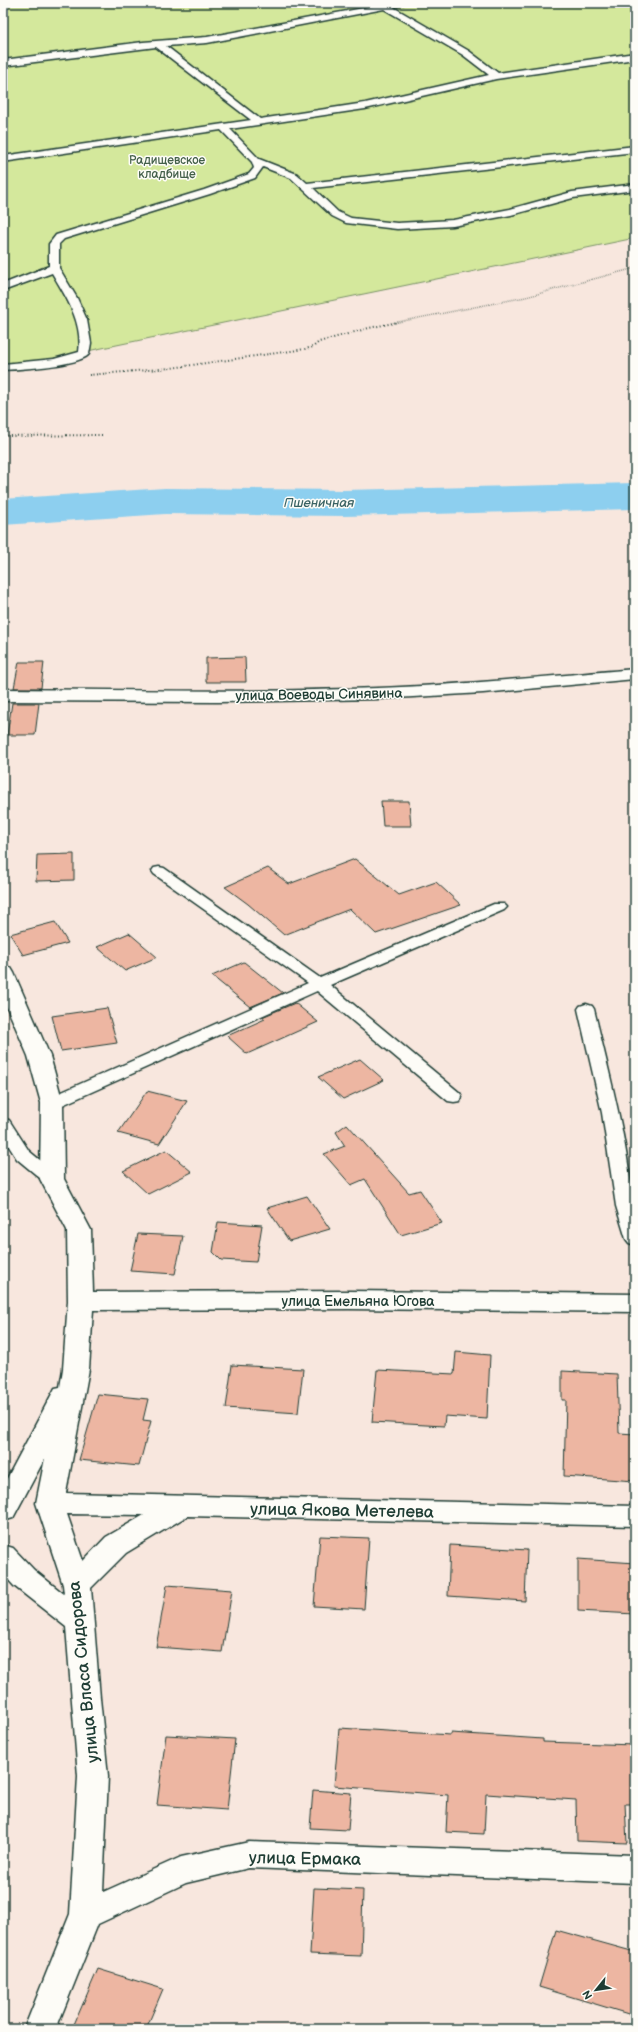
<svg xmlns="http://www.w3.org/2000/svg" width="638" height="2032" font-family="'Balsamiq Sans',sans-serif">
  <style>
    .green { fill: #d4e89c; stroke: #7a9268 }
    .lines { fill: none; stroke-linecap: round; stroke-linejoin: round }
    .river { fill: #8dcfef; fill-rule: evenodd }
    .building { fill: #edb6a2; stroke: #1f3d34 }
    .service-casing { stroke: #1f3d34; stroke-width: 3 }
    .minor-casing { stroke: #1f3d34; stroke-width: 3 }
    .path-far1 { stroke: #1f3d34; stroke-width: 1.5; stroke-dasharray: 0.5 1.5; stroke-linecap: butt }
    .path { stroke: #1f3d34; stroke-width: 2; stroke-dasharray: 1 2.5; stroke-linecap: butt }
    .service { fill: #fdfcf7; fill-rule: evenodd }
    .minor { fill: #fdfcf7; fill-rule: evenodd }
    .labels { text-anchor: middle; stroke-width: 3; stroke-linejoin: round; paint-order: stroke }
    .far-park-label { font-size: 12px; fill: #435f49; stroke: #fdfcf7 }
    .far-water-label { font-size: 13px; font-style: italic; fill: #3a6263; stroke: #fdfcf7 }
    .street-label { font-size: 14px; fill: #1f3d34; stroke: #fdfcf7 }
    .near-street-label { font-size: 17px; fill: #1f3d34; stroke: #fdfcf7 }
  </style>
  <rect width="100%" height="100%" fill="#f8e7de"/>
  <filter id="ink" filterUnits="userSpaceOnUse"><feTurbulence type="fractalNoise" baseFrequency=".025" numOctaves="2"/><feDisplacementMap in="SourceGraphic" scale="8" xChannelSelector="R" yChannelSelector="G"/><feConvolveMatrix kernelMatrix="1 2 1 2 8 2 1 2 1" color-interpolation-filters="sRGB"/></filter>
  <g filter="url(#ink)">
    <path class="green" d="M 3,3 L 635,3 L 635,238 L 44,360 L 3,364 Z"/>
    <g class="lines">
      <path class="river" d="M 635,483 L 635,509 L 344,516 L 165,514 L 3,525 L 3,499 L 165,488 L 344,490 Z"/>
    </g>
    <path class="building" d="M 245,657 L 246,682 L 206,682 L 206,658 Z
      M 19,662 L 44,662 L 41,688 L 14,688 Z
      M 12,703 L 39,703 L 35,735 L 7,735 Z
      M 381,801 L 409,801 L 411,826 L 383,826 Z
      M 74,854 L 74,880 L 36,881 L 37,855 Z
      M 355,859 L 399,895 L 436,882 L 461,905 L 376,934 L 350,909 L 284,935 L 248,904 L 225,887 L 268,868 L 289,884 Z
      M 55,922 L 68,943 L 23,955 L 10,934 Z
      M 129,933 L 157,957 L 125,971 L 97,947 Z
      M 244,962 L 283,993 L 250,1007 L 212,976 Z
      M 295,1003 L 318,1022 L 247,1054 L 227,1036 L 265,1019 L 262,1017 Z
      M 107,1008 L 117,1043 L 61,1051 L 52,1016 Z
      M 360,1059 L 384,1080 L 343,1099 L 318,1077 Z
      M 147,1091 L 187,1101 L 159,1144 L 118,1133 Z
      M 347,1124 L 409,1193 L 420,1190 L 442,1223 L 401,1235 L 365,1179 L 351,1185 L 324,1154 L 345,1146 L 336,1132 Z
      M 166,1150 L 192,1172 L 148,1194 L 123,1171 Z
      M 307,1196 L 330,1229 L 289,1241 L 267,1208 Z
      M 218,1222 L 262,1225 L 256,1262 L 221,1260 L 213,1252 Z
      M 138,1234 L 183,1236 L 175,1274 L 130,1271 Z
      M 456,1352 L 490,1355 L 487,1419 L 445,1416 L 444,1426 L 372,1422 L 377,1370 L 454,1374 Z
      M 232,1365 L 303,1369 L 298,1413 L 226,1408 Z
      M 562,1371 L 617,1374 L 619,1433 L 635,1434 L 635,1481 L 564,1476 L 566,1400 L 562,1400 Z
      M 98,1394 L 148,1399 L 143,1420 L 151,1421 L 139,1466 L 79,1460 Z
      M 320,1536 L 369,1538 L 364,1609 L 314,1606 Z
      M 450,1545 L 527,1550 L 525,1601 L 448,1596 Z
      M 578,1559 L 635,1563 L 635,1614 L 578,1611 Z
      M 167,1585 L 232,1590 L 222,1652 L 156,1647 Z
      M 339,1728 L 451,1735 L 451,1733 L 543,1739 L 543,1742 L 635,1745 L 635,1804 L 625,1804 L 627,1843 L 577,1841 L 576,1800 L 486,1794 L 484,1834 L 446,1832 L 448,1795 L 334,1786 Z
      M 166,1735 L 235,1739 L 227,1810 L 157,1805 Z
      M 313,1790 L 351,1793 L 348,1830 L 310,1828 Z
      M 314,1888 L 363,1890 L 361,1956 L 310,1954 Z
      M 556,1930 L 635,1952 L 635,2016 L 539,1987 Z
      M 98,1969 L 163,1989 L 146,2029 L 72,2029 Z"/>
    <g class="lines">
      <defs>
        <path id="service" d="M 407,3 L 393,7 L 469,51 L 498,73 L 635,53 L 635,59 L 496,79 L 365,109 L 230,129 L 259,159 L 297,174 L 307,183 L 635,146 L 635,152 L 313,188 L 338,212 L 351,218 L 397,223 L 453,220 L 510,209 L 572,192 L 635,184 L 635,190 L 573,198 L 511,215 L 453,226 L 397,229 L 346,223 L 332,216 L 291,178 L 263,167 L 255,178 L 210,194 L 64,239 L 59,244 L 59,268 L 77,298 L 87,320 L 91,343 L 89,354 C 80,366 20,369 3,370 L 3,364 L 54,359 L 79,352 C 83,322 66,297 52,273 L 3,291 L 3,284 L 49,266 L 49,244 L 56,235 L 204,190 L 249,174 L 254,168 L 252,162 L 221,130 L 3,162 L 3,156 L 251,120 L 156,47 L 3,66 L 3,60 L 143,42 L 207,37 L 385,4 ZM 384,9 L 463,55 L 489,75 L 365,103 L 260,119 L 166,46 L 207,43 Z
          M 159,867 L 164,868 L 320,978 L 494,904 L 504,904 L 507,907 L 504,910 L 330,985 L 460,1093 L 462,1097 L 460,1101 L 454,1102 L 448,1101 L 317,991 L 58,1107 L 52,1108 L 46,1107 L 44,1103 L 46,1099 L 308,983 L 154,874 L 152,871 L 154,868 Z
          M 586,1004 L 592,1006 L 594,1009 C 612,1086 635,1166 635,1245 L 629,1243 L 626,1239 L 616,1206 L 602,1113 L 578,1009 L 580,1006 Z
          M 3,1119 L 9,1120 L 29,1151 L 58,1175 L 61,1179 L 58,1183 L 52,1185 L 46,1183 L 17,1159 L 3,1137 Z"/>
        <path id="minor" d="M 635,669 L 635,679 L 483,693 L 378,699 L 218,702 L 3,701 L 3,689 C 128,690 253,693 378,688 C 464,685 549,676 635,669 Z
          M 3,967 L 11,968 L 14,973 L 50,1056 L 63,1103 L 64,1179 L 91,1230 L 93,1292 L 349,1291 L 635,1294 L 635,1312 L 349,1309 L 93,1310 L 89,1369 L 66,1493 L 635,1506 L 635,1526 L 187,1516 L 126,1553 L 91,1588 L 100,1698 L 108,1776 L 103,1892 L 181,1857 L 249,1842 L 635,1855 L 635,1883 L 249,1868 L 186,1883 L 98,1924 L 56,2029 L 24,2029 L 70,1914 L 78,1776 L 66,1627 L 14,1586 L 3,1574 L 3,1545 L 13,1548 L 34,1570 L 64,1594 L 63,1585 L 36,1503 L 45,1458 L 13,1518 L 3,1521 L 3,1486 L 55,1388 L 60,1387 L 63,1369 L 68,1301 L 67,1230 L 40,1179 L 41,1103 L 28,1056 L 3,998 ZM 67,1514 L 144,1515 L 106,1537 L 83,1561 Z"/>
      </defs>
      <use href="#service" class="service-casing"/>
      <use href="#minor" class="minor-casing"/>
      <path class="path-far1" d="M 393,323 L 526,297 L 635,268"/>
      <path class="path" d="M 89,375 L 171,368 L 305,349 L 313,347 L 319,342 L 369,328 L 398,322
        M 3,436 L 102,435"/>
      <use href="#service" class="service"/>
      <use href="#minor" class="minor"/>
    </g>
  </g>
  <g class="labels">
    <g class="far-park-label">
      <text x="167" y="164">Радищевское<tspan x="167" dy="14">кладбище</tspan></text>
    </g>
    <g class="far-water-label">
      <text x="319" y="507">Пшеничная</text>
    </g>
    <g class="street-label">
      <text transform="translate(319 694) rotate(-1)" y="5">улица Воеводы Синявина</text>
      <text x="358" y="1306">улица Емельяна Югова</text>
    </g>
    <g class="near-street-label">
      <text transform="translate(342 1510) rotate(1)" y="6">улица Якова Метелева</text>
      <text transform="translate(83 1672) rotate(-96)" y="6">улица Власа Сидорова</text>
      <text transform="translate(305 1858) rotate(1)" y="6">улица Ермака</text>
    </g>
  </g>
  <rect width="638" height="2032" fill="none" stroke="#fdfcf7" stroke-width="16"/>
  <rect x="8" y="8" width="622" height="2016" fill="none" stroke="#1f3d34" stroke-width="1.5" filter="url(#ink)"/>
  <g transform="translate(596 1990) rotate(240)" stroke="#fdfcf7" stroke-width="3" paint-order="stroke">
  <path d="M0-3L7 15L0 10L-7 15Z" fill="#1f3d34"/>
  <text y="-6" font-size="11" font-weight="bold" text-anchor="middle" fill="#1f3d34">N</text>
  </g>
</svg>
